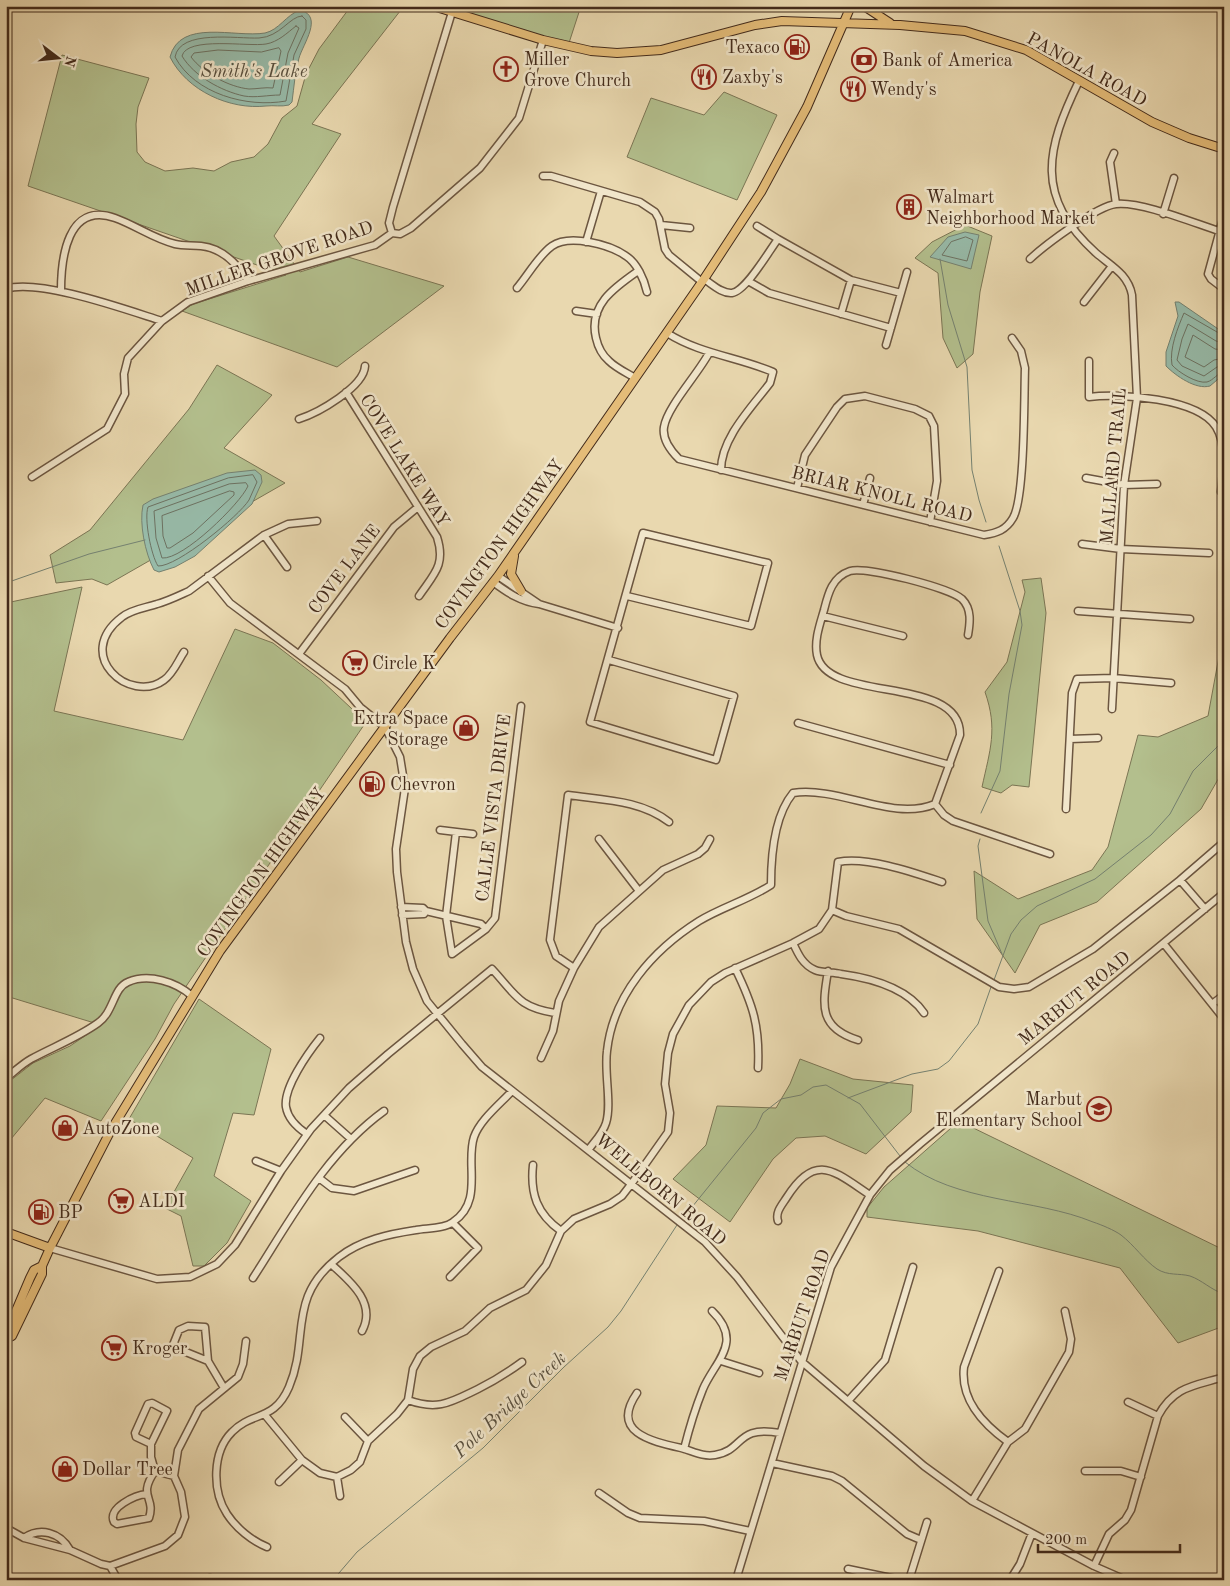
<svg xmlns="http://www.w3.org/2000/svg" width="1230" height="1586" font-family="'Old Standard TT',serif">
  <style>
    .green { fill: #b3bf8d; stroke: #7b7554 }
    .water { fill: #97baa8; stroke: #758170 }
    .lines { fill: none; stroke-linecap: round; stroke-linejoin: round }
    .shore { stroke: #6d7262; stroke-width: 1 }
    .stream { stroke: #758170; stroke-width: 1 }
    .minor-casing { stroke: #6c5640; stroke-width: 9 }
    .major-casing { stroke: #432b1b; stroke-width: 10 }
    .minor { stroke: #f1e6cb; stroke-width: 6 }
    .major { stroke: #e4bc78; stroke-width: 8 }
    .labels { text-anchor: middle; stroke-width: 5; stroke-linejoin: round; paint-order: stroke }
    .poi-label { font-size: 18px; fill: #432b1b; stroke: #f1e6cb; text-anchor: start }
    .street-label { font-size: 18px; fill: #432b1b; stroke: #f1e6cb }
    .water-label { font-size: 19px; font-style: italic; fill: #584f3e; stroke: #f1e6cb }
  </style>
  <rect width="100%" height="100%" fill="#e9d8af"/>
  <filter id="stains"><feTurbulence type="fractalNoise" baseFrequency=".004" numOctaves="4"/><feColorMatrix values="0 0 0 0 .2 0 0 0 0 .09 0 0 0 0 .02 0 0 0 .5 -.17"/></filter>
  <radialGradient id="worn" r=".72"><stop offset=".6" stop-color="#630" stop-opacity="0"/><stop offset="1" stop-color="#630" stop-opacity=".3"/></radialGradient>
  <path class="green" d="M 351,6 L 404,6 L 312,124 L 341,134 L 274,236 L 300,272 L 348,257 L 444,286 L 337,367 L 182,311 L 193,304 L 286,275 L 28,186 L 62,55 L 149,78 L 138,107 L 136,124 L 137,152 L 145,162 L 165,171 L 193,168 L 214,171 L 231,162 L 254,157 L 268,144 L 282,118 L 297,106 L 306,74 L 319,49 Z
    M 437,6 L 581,6 L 567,49 Z
    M 724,92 L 777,115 L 737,200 L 627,157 L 651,98 L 704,115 Z
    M 965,225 L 992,236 L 980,292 L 973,354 L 957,368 L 943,338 L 938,273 L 915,258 L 932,242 Z
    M 217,365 L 272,395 L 224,448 L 285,483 L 107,585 L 92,579 L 56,583 L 50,555 L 90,530 L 189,409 Z
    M 1041,578 L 1046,613 L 1029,787 L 1012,785 L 1001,793 L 982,787 C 990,750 998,729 985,692 L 1007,662 L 1025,592 L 1022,580 Z
    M 82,587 L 54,711 L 183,740 L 235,629 L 273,643 L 321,680 L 366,722 L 174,1004 L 155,1039 L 101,1121 L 45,1098 L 6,1145 L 6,1084 L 33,1063 L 70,1046 L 101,1025 L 6,996 L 6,603 Z
    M 1224,629 L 1224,769 L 1201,809 L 1097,902 L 1040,925 L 1015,973 L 977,919 L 974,871 L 1018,899 L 1092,870 L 1108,847 L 1138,735 L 1158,737 L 1208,716 Z
    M 199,999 L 271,1049 L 254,1115 L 233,1113 L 214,1176 L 251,1201 L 227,1243 L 204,1266 L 193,1266 L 181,1216 L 165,1208 L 193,1158 L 129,1119 Z
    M 800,1059 L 853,1079 L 913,1085 L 911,1112 L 866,1154 L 825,1136 L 796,1138 L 773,1159 L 730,1222 L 673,1179 L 706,1145 L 717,1106 L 776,1108 L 790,1084 Z
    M 959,1121 L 1224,1250 L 1224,1326 L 1178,1343 L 1120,1268 L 978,1231 L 867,1217 L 867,1208 L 884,1187 Z"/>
  <path class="water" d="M 300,10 C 324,16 303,44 299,58 C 295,72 294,87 292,102 L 289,105 C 281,107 274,105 266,106 C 230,110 187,91 170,57 C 180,18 235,38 265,33 C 279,30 286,15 300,10 Z
    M 965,232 L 979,235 L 971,269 L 930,257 L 948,237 Z
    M 1175,302 L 1179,302 L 1224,333 L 1224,374 L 1210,386 C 1196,390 1176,376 1166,366 L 1166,352 L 1178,316 Z
    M 255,470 L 261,475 L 262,482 L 252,504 L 195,556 L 175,567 L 159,572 L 154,570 C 145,553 139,523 143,505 L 153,499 L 227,473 Z"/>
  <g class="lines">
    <path class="shore" d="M 302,16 L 306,20 L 306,29 L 294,55 L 286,101 C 247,108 195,94 175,57 C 180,29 237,39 259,38 C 280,37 290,16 302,16 Z
      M 296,26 L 299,28 L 288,53 L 280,95 C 268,95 256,98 244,96 C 221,91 194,76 182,56 C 187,36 248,47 266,44 C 278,42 287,33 296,26 Z
      M 279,48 L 281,51 L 273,88 C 265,87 257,89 249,89 C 229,87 203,73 191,57 L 194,53 L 218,50 L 261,52 Z
      M 966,237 L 973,240 L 967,261 L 942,255 L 951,242 Z
      M 1224,336 L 1184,313 C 1178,327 1169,349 1172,365 C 1178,372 1197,384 1207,382 C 1214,380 1217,373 1224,372
      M 1224,343 L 1216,341 L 1188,324 L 1182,339 L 1177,360 L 1182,366 L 1204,376 L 1217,367 L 1224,365
      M 1224,350 L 1215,349 L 1193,335 L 1185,357 L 1204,367 L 1214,360 L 1224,358
      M 253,475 L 257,482 C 254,488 252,494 249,500 C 239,516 177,567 158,566 C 151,555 144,519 148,507 L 228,478 Z
      M 246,483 L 248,486 C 240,504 183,560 162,558 L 156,538 L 154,511 L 229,484 Z
      M 230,491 L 234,492 L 234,495 L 193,533 L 170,548 L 167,548 L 163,536 L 162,516 Z"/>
    <path class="stream" d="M 940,259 L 948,305 L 967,367 L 972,470 L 979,500 L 986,522
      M 6,583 L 89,554 L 145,540
      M 981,813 L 1000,771 L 1009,694 L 1022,625 L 1020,611 L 999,546
      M 980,839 L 978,846 L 988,921 L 1002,954
      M 994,980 L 1011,934 L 1021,920 L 1037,906 L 1095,879 L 1151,835 L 1170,814 L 1193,771 L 1224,740
      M 848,1098 L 912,1074 L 938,1069 L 949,1061 L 978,1024 L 991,987
      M 905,1162 C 955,1203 1035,1198 1093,1222 C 1102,1225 1114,1230 1121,1235 C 1134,1245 1144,1260 1157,1269 C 1168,1276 1179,1273 1190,1276 C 1202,1280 1211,1290 1224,1294
      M 688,1212 L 756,1128 L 763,1113 L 781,1099 L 801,1095 L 813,1087 L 826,1085 L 860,1104 L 900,1156
      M 333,1580 L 357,1552 L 483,1448 L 564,1367 L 608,1327 L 621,1311 L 677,1225"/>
    <defs>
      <path id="minor" d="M 1079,81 C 1046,149 1034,197 1096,253 C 1111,266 1128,274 1132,295 L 1137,398 L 1124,485 L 1112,709
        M 1114,153 L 1110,162 L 1116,204
        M 543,176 L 551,176 L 640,202 L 655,212 L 659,219 L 665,249 L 669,255 L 702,282
        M 1163,214 L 1174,178
        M 1224,215 L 1208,274 L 1211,279 L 1224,289
        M 661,225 L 690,228
        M 757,226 L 778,239
        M 392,233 L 400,234 L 411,228 L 480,168 L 519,118 L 543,40
        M 586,242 L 601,191
        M 1030,259 C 1045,245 1097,206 1116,204 C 1140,201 1194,223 1219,231
        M 704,279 C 712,284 722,294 732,293 C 746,291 769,251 778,239 L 851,280 L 901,293 L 886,345
        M 748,281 L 769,293 L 891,328
        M 517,288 C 528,275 539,255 552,246 C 569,234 609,244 626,256 C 637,263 644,279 647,292
        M 6,289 C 38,278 127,310 162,321
        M 61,291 C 61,259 67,201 115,218 C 135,225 154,239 175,244 C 183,246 192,245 201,246 C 222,248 238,265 248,281
        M 901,293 L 907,272
        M 1084,302 L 1112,266
        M 576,311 L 597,314
        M 841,314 L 851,280
        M 667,333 C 700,354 738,357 773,372 L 770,383 C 752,407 721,438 721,470
        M 709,353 C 698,374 667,407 664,427 C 662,439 671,451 679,459 L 984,535 C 997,533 1006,530 1013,518 C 1025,498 1024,397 1025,368 L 1021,351 L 1012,338
        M 1089,361 L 1089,397 C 1120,393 1198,398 1216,427 C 1227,445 1223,472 1221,492
        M 635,378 C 627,373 616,368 609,361 C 602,355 598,347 596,338 C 588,305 615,287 638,271
        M 346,392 L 437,537 C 446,565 434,574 419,596
        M 299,419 C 318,413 364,387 365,366
        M 32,477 L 107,429 L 125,394 L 124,374 L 128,358 L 162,321 L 188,302 L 248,281 L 375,245 L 392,233 L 389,223 L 393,207 L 452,12
        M 1086,478 L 1124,485 L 1157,484
        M 797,488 L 805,455 L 837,407 L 845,399 L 865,396 L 915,409 L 929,416 L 934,426 L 937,481 L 930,522
        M 863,505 L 870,478
        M 264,535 L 287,567
        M 1082,544 L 1121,549 L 1209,553
        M 208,576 L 230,603 L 345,689 L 360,707 L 385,727 L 400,757 L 405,788 L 396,849 L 397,872 L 406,942 L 413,969 L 427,1001 L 462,1044 L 482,1067 L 705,1242 L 737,1277 L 801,1361 L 924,1466 L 972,1501 L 1094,1566 L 1126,1580
        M 493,582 C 508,593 521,602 539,604 L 498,576
        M 539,604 L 618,628
        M 1078,611 L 1190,619
        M 823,616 L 903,636
        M 184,652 C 178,661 173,674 164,680 C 130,705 72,655 122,617 C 132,609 145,608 157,604 C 168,601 178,596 189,591 L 264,535 L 288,524 L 317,521
        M 299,654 L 394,527 L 418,507
        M 609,660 L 734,696 L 716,760 L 590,722 L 643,533 L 768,563 L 751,626 L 627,596
        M 798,723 L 950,765
        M 1070,739 L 1098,738
        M 935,804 L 960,735 C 961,674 827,704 817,655 C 814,640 820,624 824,610 C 828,594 832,577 850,571 C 866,566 950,588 962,599 C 972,609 970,623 968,635
        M 935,804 L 944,815 L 953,821 L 1050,854
        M 1066,809 L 1072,693 L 1077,679 L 1113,678 L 1171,683
        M 440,830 L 473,834
        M 456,832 L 446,916 L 452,954 L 486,929 L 495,918 L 521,706
        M 599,839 L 639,891
        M 1180,880 L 1205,909
        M 401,907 L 423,908 L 426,911 L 481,924 L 486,929
        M 832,910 L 846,916 L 899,929 L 999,987 L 1014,989 L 1029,987 L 1093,949 L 1180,880 L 1224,842
        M 402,915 L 424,914 L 426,911
        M 793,943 C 798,954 803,965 815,970 C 822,973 833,972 841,974 C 870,978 907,988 924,1013
        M 1164,944 L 1224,1019
        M 574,968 L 556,956 L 550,940 L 568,795 C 603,800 641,800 669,822
        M 735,968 C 753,1005 760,1026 758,1068
        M 828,971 C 822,1006 819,1028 858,1040
        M 1212,1004 L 1224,995
        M 541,1058 L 553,1031 L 559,1001 L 574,968 L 599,927 L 663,870 L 698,854 L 705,848 L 710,839
        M 6,1078 C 14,1072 22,1064 31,1059 C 53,1047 77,1038 98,1023 C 114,1012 113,988 128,982 C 149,973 176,982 192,996
        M 324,1115 L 351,1139
        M 307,1134 C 298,1128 288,1119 286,1107 C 283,1088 308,1053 320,1038
        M 589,1149 C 595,1141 603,1133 606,1123 C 612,1104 604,1073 607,1051 C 613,995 653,950 699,921 C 722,907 748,900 771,885 C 771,855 774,816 793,793 C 840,786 892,822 935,804
        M 256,1161 L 281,1171
        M 533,1165 C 530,1194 537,1214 561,1231
        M 319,1178 L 332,1188 L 354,1191 L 415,1170
        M 778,1221 C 775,1212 782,1205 787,1197 C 816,1151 835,1172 870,1195
        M 50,1248 L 157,1279 L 190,1277 L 217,1264 L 235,1245 L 281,1171 L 311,1129 L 349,1088 L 388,1054 L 492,969 C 516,995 518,1007 555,1013
        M 331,1264 C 350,1281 377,1303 362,1331
        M 999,1271 L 964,1367 C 960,1400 983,1424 1008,1442
        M 450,1277 L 478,1248 L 453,1223
        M 253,1278 C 291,1219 326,1153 384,1111
        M 188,1326 L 205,1327 L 208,1361 L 176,1348 L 173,1345 L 179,1330 Z
        M 208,1361 L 224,1388
        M 721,1361 L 759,1373
        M 637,1393 C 610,1432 650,1441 681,1448 C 693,1451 702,1457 715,1455 C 745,1450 735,1425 780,1433
        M 408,1400 C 438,1411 451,1402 478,1389 C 494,1381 507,1373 522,1362
        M 848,1401 L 885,1360 L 913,1267
        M 1128,1402 L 1158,1416
        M 152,1403 L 167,1411 L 151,1444 L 136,1437 L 135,1433 L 148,1404 Z
        M 265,1415 L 302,1460 L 320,1473 L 337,1477 L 351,1470 L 360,1462 L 368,1441 L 397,1414 L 408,1400 L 413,1369 L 420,1356 L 431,1347 L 465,1331 L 490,1308 L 526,1290 L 546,1265 L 561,1231 L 574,1219 L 610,1204 L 622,1196 L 632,1183 L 668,1132 L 670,1113 L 665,1084 L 668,1053 L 673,1034 L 689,1005 L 711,982 L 725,973 L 793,943 L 819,929 L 832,910 L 838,862 C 867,856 915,873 942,882
        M 345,1417 L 368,1441
        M 684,1449 C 689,1429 695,1409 703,1389 C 715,1361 744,1342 712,1311
        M 772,1463 L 832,1476 L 842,1481 L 907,1534 L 921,1540
        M 155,1471 L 174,1476
        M 1085,1471 L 1121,1471 L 1141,1477
        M 337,1477 L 340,1496
        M 279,1482 L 302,1460
        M 599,1493 L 628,1513 L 640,1518 L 704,1521 L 750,1531
        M 147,1494 C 135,1495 107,1508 114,1522 L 117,1524 L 149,1518 C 156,1497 137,1497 155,1471 L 151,1457 L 151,1444
        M 972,1501 L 1008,1442 L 1025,1429 L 1069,1352 L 1071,1339 L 1065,1311
        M 6,1528 L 24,1538 L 70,1550 L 101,1564 L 110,1566 L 118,1580
        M 24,1538 C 40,1527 60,1532 70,1550
        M 267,1547 C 252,1541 236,1528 227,1514 C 212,1491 212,1452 232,1432 C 252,1411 274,1422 289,1387 C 310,1338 286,1298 339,1257 C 361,1240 389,1234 416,1230 C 427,1228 444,1229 453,1222 C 484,1201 465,1164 474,1137 C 480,1120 499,1105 512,1091
        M 110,1566 L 165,1546 L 178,1535 L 185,1517 L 181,1492 L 174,1476 L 178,1450 L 199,1409 L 238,1377 L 243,1364 L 246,1341
        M 1094,1566 L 1109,1534 L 1125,1520 L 1131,1510 L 1158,1416 C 1174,1386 1194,1386 1224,1377
        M 848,1569 L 901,1580
        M 208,1580 L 210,1578
        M 736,1580 L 831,1267 L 870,1195 L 890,1170 L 920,1144 L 1224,893
        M 909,1580 L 927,1522
        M 1010,1580 L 1020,1564 L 1032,1533"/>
      <path id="major" d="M 433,6 L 543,40 L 591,51 L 617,53 L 661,50 L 755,25 L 782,21 L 900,25 L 965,31 L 1026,50 L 1152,122 L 1189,138 L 1224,149
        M 864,6 L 890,23
        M 514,556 L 511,574 L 521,591
        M 6,1232 L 50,1248
        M 8,1338 L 12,1336 L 42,1274 L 42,1266 L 50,1248 L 111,1130 L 220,951 L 450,638 L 498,576 L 704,279 L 761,192 L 807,107 L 851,6
        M 6,1341 L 7,1332 L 30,1278 L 34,1270 L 42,1266"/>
    </defs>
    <use href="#minor" class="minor-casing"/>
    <use href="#major" class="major-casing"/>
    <use href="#minor" class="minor"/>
    <use href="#major" class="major"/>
  </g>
  <defs>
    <symbol id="fuel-ring" viewBox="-11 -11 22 22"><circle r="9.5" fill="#f1e6cb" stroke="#8f2418" stroke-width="1.5"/><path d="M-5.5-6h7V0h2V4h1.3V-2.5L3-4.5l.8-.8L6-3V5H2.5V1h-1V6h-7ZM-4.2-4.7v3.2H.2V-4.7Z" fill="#8f2418"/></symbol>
    <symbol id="bank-ring" viewBox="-11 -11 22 22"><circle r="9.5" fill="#f1e6cb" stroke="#8f2418" stroke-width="1.5"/><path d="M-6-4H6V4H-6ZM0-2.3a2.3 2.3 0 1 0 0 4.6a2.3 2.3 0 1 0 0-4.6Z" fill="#8f2418"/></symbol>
    <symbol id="church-ring" viewBox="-11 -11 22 22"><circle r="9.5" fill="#f1e6cb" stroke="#8f2418" stroke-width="1.5"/><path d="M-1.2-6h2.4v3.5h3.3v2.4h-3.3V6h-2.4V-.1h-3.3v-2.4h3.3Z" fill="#8f2418"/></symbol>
    <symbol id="restaurant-ring" viewBox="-11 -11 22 22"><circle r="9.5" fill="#f1e6cb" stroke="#8f2418" stroke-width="1.5"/><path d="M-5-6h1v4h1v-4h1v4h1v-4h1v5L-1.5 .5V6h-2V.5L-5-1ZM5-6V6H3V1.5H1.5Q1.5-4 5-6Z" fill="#8f2418"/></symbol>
    <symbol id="building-ring" viewBox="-11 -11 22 22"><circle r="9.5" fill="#f1e6cb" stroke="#8f2418" stroke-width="1.5"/><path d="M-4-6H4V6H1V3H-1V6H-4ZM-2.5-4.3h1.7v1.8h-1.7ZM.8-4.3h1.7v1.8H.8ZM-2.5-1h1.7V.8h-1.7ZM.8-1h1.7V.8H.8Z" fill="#8f2418"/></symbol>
    <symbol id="supermarket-ring" viewBox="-11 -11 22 22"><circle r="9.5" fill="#f1e6cb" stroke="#8f2418" stroke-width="1.5"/><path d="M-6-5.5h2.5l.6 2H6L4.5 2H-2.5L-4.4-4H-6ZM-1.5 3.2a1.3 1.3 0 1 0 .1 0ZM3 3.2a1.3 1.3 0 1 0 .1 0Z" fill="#8f2418"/></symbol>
    <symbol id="shop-ring" viewBox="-11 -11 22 22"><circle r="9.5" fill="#f1e6cb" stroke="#8f2418" stroke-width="1.5"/><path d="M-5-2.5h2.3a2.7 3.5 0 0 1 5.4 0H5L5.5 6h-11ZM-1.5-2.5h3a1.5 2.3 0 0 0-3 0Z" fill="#8f2418"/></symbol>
    <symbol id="school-ring" viewBox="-11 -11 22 22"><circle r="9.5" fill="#f1e6cb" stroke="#8f2418" stroke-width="1.5"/><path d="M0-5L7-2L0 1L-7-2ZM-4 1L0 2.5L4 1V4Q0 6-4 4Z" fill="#8f2418"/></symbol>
  </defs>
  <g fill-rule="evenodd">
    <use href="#fuel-ring" x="783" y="33" width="28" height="28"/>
    <use href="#bank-ring" x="850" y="46" width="28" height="28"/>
    <use href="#church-ring" x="492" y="55" width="28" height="28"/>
    <use href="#restaurant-ring" x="690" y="63" width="28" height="28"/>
    <use href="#restaurant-ring" x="839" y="75" width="28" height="28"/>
    <use href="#building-ring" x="895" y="193" width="28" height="28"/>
    <use href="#supermarket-ring" x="341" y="649" width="28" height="28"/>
    <use href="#shop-ring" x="452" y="714" width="28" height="28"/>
    <use href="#fuel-ring" x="358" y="770" width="28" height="28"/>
    <use href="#school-ring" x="1085" y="1095" width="28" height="28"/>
    <use href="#shop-ring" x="51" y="1114" width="28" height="28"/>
    <use href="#supermarket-ring" x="107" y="1187" width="28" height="28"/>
    <use href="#fuel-ring" x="27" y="1198" width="28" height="28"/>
    <use href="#supermarket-ring" x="100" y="1334" width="28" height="28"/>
    <use href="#shop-ring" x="51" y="1455" width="28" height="28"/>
  </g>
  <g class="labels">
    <g class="poi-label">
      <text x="780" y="53" text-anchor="end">Texaco</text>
      <text x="524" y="65">Miller<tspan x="524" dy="21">Grove Church</tspan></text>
      <text x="882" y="66">Bank of America</text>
      <text x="722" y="83">Zaxby's</text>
      <text x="870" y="95">Wendy's</text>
      <text x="926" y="203">Walmart<tspan x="926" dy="21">Neighborhood Market</tspan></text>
      <text x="372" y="669">Circle K</text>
      <text x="448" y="724" text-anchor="end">Extra Space<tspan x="448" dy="21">Storage</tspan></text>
      <text x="390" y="790">Chevron</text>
      <text x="1082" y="1105" text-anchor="end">Marbut<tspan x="1082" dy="21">Elementary School</tspan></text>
      <text x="82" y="1134">AutoZone</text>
      <text x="138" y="1207">ALDI</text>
      <text x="58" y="1218">BP</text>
      <text x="132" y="1354">Kroger</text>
      <text x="82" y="1475">Dollar Tree</text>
    </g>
    <g class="street-label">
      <text transform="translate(1087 69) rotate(29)" y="6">PANOLA ROAD</text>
      <text transform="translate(279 258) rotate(-19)" y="6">MILLER GROVE ROAD</text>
      <text transform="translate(405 460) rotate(58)" y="6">COVE LAKE WAY</text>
      <text transform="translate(1113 466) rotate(-85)" y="6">MALLARD TRAIL</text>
      <text transform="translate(882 494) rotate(14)" y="6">BRIAR KNOLL ROAD</text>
      <text transform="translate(499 544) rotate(-54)" y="6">COVINGTON HIGHWAY</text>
      <text transform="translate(344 569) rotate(-53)" y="6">COVE LANE</text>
      <text transform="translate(493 808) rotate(-83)" y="6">CALLE VISTA DRIVE</text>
      <text transform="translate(261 872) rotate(-54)" y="6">COVINGTON HIGHWAY</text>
      <text transform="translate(1074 998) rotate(-39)" y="6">MARBUT ROAD</text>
      <text transform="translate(661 1189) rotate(40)" y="6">WELLBORN ROAD</text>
      <text transform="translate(802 1315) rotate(-71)" y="6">MARBUT ROAD</text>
    </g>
    <g class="water-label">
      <text x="254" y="77">Smith's Lake</text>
      <text transform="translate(509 1404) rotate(-43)" y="7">Pole Bridge Creek</text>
    </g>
  </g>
  <rect width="1230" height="1586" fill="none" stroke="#e9d8af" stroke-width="25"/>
  <rect x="8" y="8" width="1215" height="1571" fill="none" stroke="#432b1b" stroke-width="2.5"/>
  <rect x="12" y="12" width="1205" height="1561" fill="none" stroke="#432b1b"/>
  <g transform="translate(58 58) rotate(106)" stroke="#f1e6cb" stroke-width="4" paint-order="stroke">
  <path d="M0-4L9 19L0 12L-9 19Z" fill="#432b1b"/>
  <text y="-8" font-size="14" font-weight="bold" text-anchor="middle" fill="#432b1b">N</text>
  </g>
  <path d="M1038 1544v8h142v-8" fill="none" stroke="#432b1b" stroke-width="2.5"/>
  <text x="1045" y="1544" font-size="15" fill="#432b1b" stroke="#f1e6cb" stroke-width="4" paint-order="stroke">200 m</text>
  <rect width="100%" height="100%" filter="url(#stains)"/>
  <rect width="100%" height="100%" fill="url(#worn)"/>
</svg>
